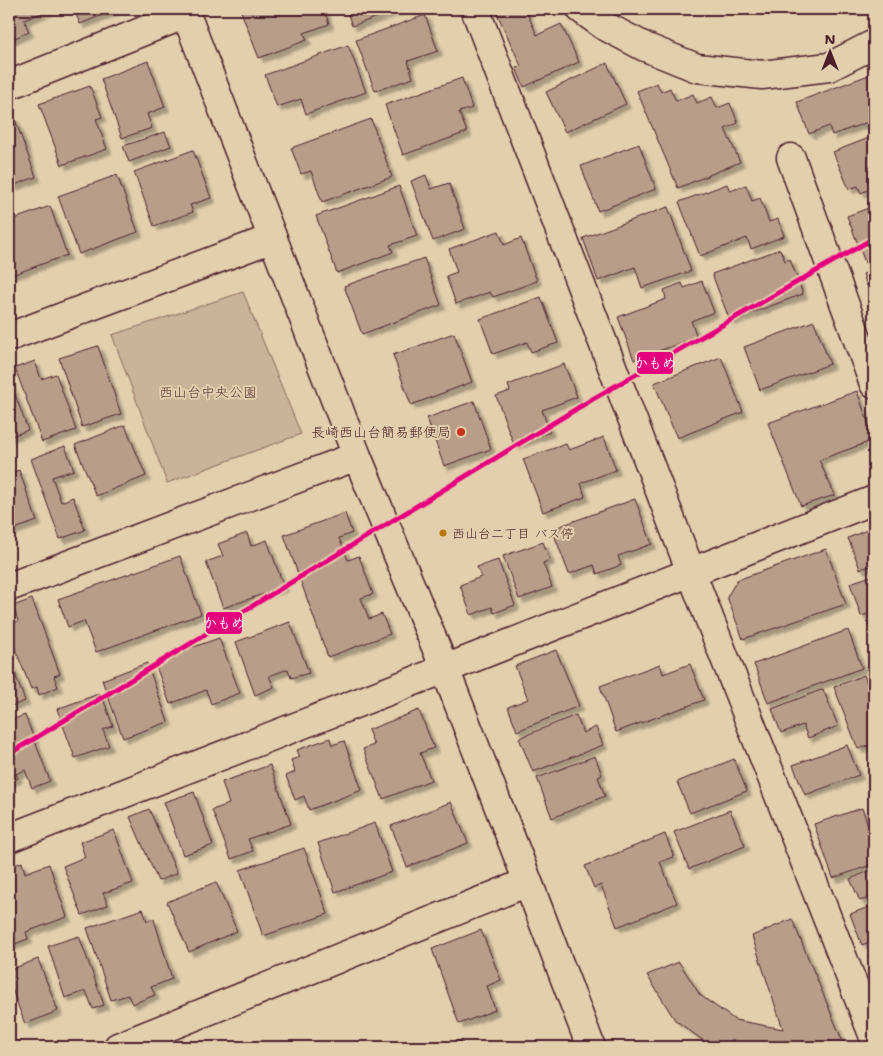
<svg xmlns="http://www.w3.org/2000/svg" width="883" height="1056" font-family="'Shantell Sans','Klee One',sans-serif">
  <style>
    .green { fill: #cab398; stroke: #8a6962 }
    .building { fill: #b89e89; stroke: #4a1f2b; filter: url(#shadow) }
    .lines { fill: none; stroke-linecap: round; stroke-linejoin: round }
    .minor-casing { stroke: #4a1f2b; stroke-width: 31 }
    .minor { stroke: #e3cfad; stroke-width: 28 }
    .rail-1-casing { stroke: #e3cfad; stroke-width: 9 }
    .rail-1 { stroke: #e5007d; stroke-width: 5 }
    .poi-dot { fill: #c8321e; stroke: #e3cfad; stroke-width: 2 }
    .bus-dot { fill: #ba770f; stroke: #e3cfad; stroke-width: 2 }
    .labels { text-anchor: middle; stroke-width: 4; stroke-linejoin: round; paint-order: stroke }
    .bus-label { font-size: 13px; fill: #4a1f2b; stroke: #e3cfad; text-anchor: start }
    .park-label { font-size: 14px; fill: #5d353b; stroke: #e3cfad }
    .poi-label { font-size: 14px; fill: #4a1f2b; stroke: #e3cfad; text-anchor: end }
    .line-badge { stroke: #e3cfad; stroke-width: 2 }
    .badge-label { font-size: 14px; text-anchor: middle; font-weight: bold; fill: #fff }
  </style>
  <defs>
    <filter id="shadow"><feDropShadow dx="4.5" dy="4.5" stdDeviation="1" flood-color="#0004"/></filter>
  </defs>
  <rect width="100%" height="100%" fill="#e3cfad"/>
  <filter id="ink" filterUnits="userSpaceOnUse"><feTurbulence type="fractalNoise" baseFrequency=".02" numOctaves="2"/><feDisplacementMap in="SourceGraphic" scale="10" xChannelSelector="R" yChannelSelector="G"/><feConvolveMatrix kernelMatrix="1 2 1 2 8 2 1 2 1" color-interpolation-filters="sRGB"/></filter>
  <g filter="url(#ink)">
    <path class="green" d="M 243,292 L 301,434 L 167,483 L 112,335 Z"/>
    <path class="building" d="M 9,9 L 52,9 L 24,20 L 29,32 L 10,40 L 9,37 Z
      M 74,9 L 115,9 L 115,10 L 80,24 Z
      M 240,9 L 324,9 L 329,24 L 304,33 L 307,40 L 259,58 Z
      M 346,9 L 400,9 L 352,26 Z
      M 495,9 L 525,9 L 537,35 L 561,24 L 579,62 L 524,87 L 516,68 L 521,66 Z
      M 425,15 L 438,51 L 408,61 L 413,78 L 375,91 L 356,40 Z
      M 348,45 L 366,92 L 306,114 L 301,99 L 277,107 L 265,75 Z
      M 148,61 L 165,107 L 147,114 L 152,128 L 122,138 L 101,79 Z
      M 607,63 L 626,104 L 565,132 L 546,92 Z
      M 874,73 L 874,120 L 832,135 L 829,126 L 809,134 L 797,102 Z
      M 462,78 L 472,108 L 459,112 L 467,132 L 403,155 L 385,105 Z
      M 657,83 L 661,92 L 670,88 L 676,101 L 693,94 L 697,103 L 712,97 L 717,108 L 730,103 L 738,123 L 725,129 L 740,162 L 678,188 L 637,91 Z
      M 90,86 L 102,117 L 96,119 L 107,149 L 62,165 L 39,104 Z
      M 14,117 L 36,177 L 9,187 L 9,119 Z
      M 371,119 L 392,177 L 322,202 L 311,171 L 301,174 L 291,148 Z
      M 165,132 L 171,146 L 129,162 L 123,146 Z
      M 874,136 L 874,187 L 861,193 L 858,186 L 849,189 L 833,152 Z
      M 639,144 L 656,189 L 598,211 L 581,166 Z
      M 193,150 L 211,198 L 190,205 L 193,212 L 154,226 L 134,172 Z
      M 117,175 L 138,232 L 79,254 L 58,196 Z
      M 426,175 L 431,189 L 449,183 L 465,229 L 433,241 L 411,181 Z
      M 727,184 L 730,191 L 746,185 L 752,201 L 760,198 L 769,222 L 778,219 L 784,236 L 751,249 L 747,238 L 700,256 L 679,202 Z
      M 399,186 L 417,236 L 390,245 L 393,252 L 337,273 L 316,216 Z
      M 50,206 L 67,255 L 9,276 L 9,221 Z
      M 874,206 L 874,262 L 866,265 L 847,216 Z
      M 668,207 L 691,271 L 642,288 L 635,267 L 598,281 L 583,238 Z
      M 499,231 L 504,245 L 521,238 L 537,281 L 493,297 L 490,292 L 456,304 L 446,276 L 457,272 L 449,249 Z
      M 780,249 L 785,261 L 790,259 L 803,294 L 730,321 L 712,274 Z
      M 424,258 L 441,305 L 362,334 L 344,286 Z
      M 874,270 L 874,284 L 867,286 L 863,274 Z
      M 702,281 L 714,312 L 691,321 L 697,337 L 634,360 L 618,317 L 666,299 L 664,290 L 682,283 L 684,288 Z
      M 541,297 L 558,343 L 531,352 L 527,342 L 493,354 L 480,319 Z
      M 814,321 L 830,364 L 760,390 L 744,347 Z
      M 454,333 L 472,382 L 411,405 L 393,355 Z
      M 98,346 L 121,414 L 82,427 L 59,358 Z
      M 721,357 L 743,412 L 677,438 L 654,383 Z
      M 35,361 L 41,379 L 56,374 L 76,430 L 42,442 L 15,368 Z
      M 564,364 L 577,397 L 542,410 L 550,432 L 514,445 L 496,396 L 510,391 L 508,385 Z
      M 9,378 L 28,430 L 9,437 Z
      M 857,391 L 874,440 L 819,460 L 835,495 L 801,506 L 768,423 Z
      M 474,401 L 491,449 L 444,466 L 427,418 Z
      M 125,425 L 146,476 L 96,496 L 75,445 Z
      M 604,437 L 616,470 L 581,483 L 585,497 L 543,512 L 523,459 L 566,444 L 569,450 Z
      M 65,446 L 74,470 L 52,477 L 61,502 L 73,497 L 85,530 L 60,539 L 31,459 Z
      M 19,470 L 37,521 L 9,531 L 9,474 Z
      M 635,499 L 652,544 L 618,556 L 621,565 L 597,574 L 594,565 L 569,574 L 552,529 Z
      M 345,513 L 352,533 L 339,538 L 348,560 L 359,556 L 373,594 L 361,598 L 369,619 L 382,614 L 390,634 L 328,657 L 284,535 Z
      M 874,527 L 874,565 L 860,569 L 848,538 Z
      M 247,533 L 251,546 L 267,540 L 284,587 L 223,608 L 206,562 L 223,556 L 218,544 Z
      M 543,542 L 550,560 L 543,563 L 552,587 L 519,599 L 503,556 Z
      M 826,549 L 846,604 L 743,639 L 727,597 L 737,580 Z
      M 180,556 L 201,614 L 96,652 L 84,621 L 68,627 L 58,599 Z
      M 498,560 L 515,605 L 494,613 L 492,607 L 471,615 L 460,585 L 481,577 L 477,567 Z
      M 874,575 L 874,612 L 861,616 L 850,583 Z
      M 32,599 L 60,674 L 54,676 L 58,687 L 39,695 L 37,687 L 31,689 L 9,633 L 9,624 L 18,621 L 13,606 Z
      M 874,620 L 874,639 L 868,623 Z
      M 290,622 L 309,673 L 291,678 L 288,669 L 269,676 L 274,687 L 255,695 L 236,642 Z
      M 848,630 L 862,668 L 768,703 L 754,664 Z
      M 219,638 L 240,693 L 211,704 L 206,690 L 170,704 L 154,661 Z
      M 556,650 L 579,706 L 517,731 L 508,707 L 528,699 L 515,666 Z
      M 9,658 L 25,701 L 9,707 Z
      M 147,663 L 168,722 L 123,738 L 102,680 Z
      M 660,664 L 663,674 L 690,664 L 704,700 L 616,732 L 600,686 Z
      M 864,675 L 874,703 L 874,743 L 858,749 L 834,687 Z
      M 823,689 L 838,726 L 808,738 L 803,725 L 781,733 L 772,709 Z
      M 101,693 L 113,726 L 103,730 L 109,746 L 75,758 L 57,709 Z
      M 419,710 L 434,748 L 420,753 L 431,780 L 383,799 L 363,749 L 374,745 L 368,730 Z
      M 25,715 L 50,781 L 32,788 L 25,770 L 16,774 L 18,778 L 9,782 L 9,721 Z
      M 576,715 L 583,733 L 596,727 L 603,745 L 533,772 L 519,738 Z
      M 330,738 L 332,745 L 344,741 L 362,790 L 309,810 L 304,796 L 295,800 L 286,776 L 295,772 L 291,760 L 300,757 L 297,750 Z
      M 847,745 L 859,775 L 805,795 L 793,765 Z
      M 595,756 L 602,775 L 598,777 L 605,796 L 552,818 L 537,778 Z
      M 734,759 L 747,791 L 690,813 L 677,782 Z
      M 270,765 L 291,824 L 248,839 L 253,851 L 231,859 L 212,810 L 229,804 L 222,782 Z
      M 194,792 L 213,845 L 183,855 L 164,802 Z
      M 451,802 L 468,843 L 407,867 L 391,826 Z
      M 862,808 L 874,842 L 874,864 L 833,878 L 814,824 Z
      M 149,809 L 177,873 L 158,881 L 130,817 Z
      M 730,810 L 745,846 L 689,869 L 674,832 Z
      M 375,823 L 392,872 L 335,892 L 318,843 Z
      M 114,830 L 133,883 L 103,893 L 108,905 L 82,915 L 63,866 L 85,857 L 80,842 Z
      M 665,834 L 674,857 L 660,862 L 677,903 L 617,927 L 601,885 L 594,888 L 585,866 Z
      M 304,848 L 328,914 L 263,936 L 240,870 Z
      M 22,862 L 25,873 L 49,864 L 67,917 L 26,932 L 28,939 L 9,946 L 9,867 Z
      M 874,869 L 874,896 L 860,901 L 850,879 Z
      M 216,882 L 237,931 L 189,952 L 167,902 Z
      M 874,905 L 874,940 L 862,945 L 850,914 Z
      M 143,909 L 147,921 L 154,919 L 172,979 L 151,987 L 155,995 L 132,1004 L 128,995 L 111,1000 L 87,928 Z
      M 792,919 L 845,1047 L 712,1047 L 675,1020 L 647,975 L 679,962 L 700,995 L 735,1020 L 783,1029 L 752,936 Z
      M 481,930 L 501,980 L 487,986 L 495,1010 L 459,1024 L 432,949 Z
      M 79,936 L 104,1005 L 93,1009 L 86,991 L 65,998 L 48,946 Z
      M 874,952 L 874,973 L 868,955 Z
      M 38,959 L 58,1011 L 25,1024 L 9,981 L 9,970 Z
      M 461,1040 L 464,1047 L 440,1047 Z"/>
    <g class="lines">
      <defs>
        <path id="minor" d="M 184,9 L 357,456 L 445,669 L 528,882 L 591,1047
          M 475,9 L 691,572 L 874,1037
          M 581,9 L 603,25 L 645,47 L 697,68 L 762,75 L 829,67 L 874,44
          M 9,85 L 186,14
          M 791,158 L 874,384
          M 9,337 L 273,238
          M 9,587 L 357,456
          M 9,838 L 445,669 L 874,500
          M 118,1047 L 528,882"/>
      </defs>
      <use href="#minor" class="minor-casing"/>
      <use href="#minor" class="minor"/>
      <defs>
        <path id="rail-1" d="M 9,754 L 591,400 L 874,238"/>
      </defs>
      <use href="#rail-1" class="rail-1-casing"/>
      <use href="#rail-1" class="rail-1"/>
    </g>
  </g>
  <circle class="poi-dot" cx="461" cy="432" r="5"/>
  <circle class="bus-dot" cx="443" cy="533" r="4.5"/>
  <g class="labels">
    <g class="bus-label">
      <text x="452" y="538">西山台二丁目 バス停</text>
    </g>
    <g class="park-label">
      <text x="208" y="397">西山台中央公園</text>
    </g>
    <g class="poi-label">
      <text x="451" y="437">長崎西山台簡易郵便局</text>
    </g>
  </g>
  <g class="line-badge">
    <rect x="636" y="351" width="38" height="24" rx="5" fill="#e5007d"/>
    <rect x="205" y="611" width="38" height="24" rx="5" fill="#e5007d"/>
  </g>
  <g class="badge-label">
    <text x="655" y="368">かもめ</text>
    <text x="224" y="628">かもめ</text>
  </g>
  <rect width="883" height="1056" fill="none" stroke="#e3cfad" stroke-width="30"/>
  <rect x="15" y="15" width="853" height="1026" fill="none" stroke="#4a1f2b" stroke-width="2" filter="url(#ink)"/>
  <g transform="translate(830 52)" stroke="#e3cfad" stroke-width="4" paint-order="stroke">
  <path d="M0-4L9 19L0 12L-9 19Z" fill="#4a1f2b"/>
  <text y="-8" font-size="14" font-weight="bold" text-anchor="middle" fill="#4a1f2b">N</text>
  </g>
</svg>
